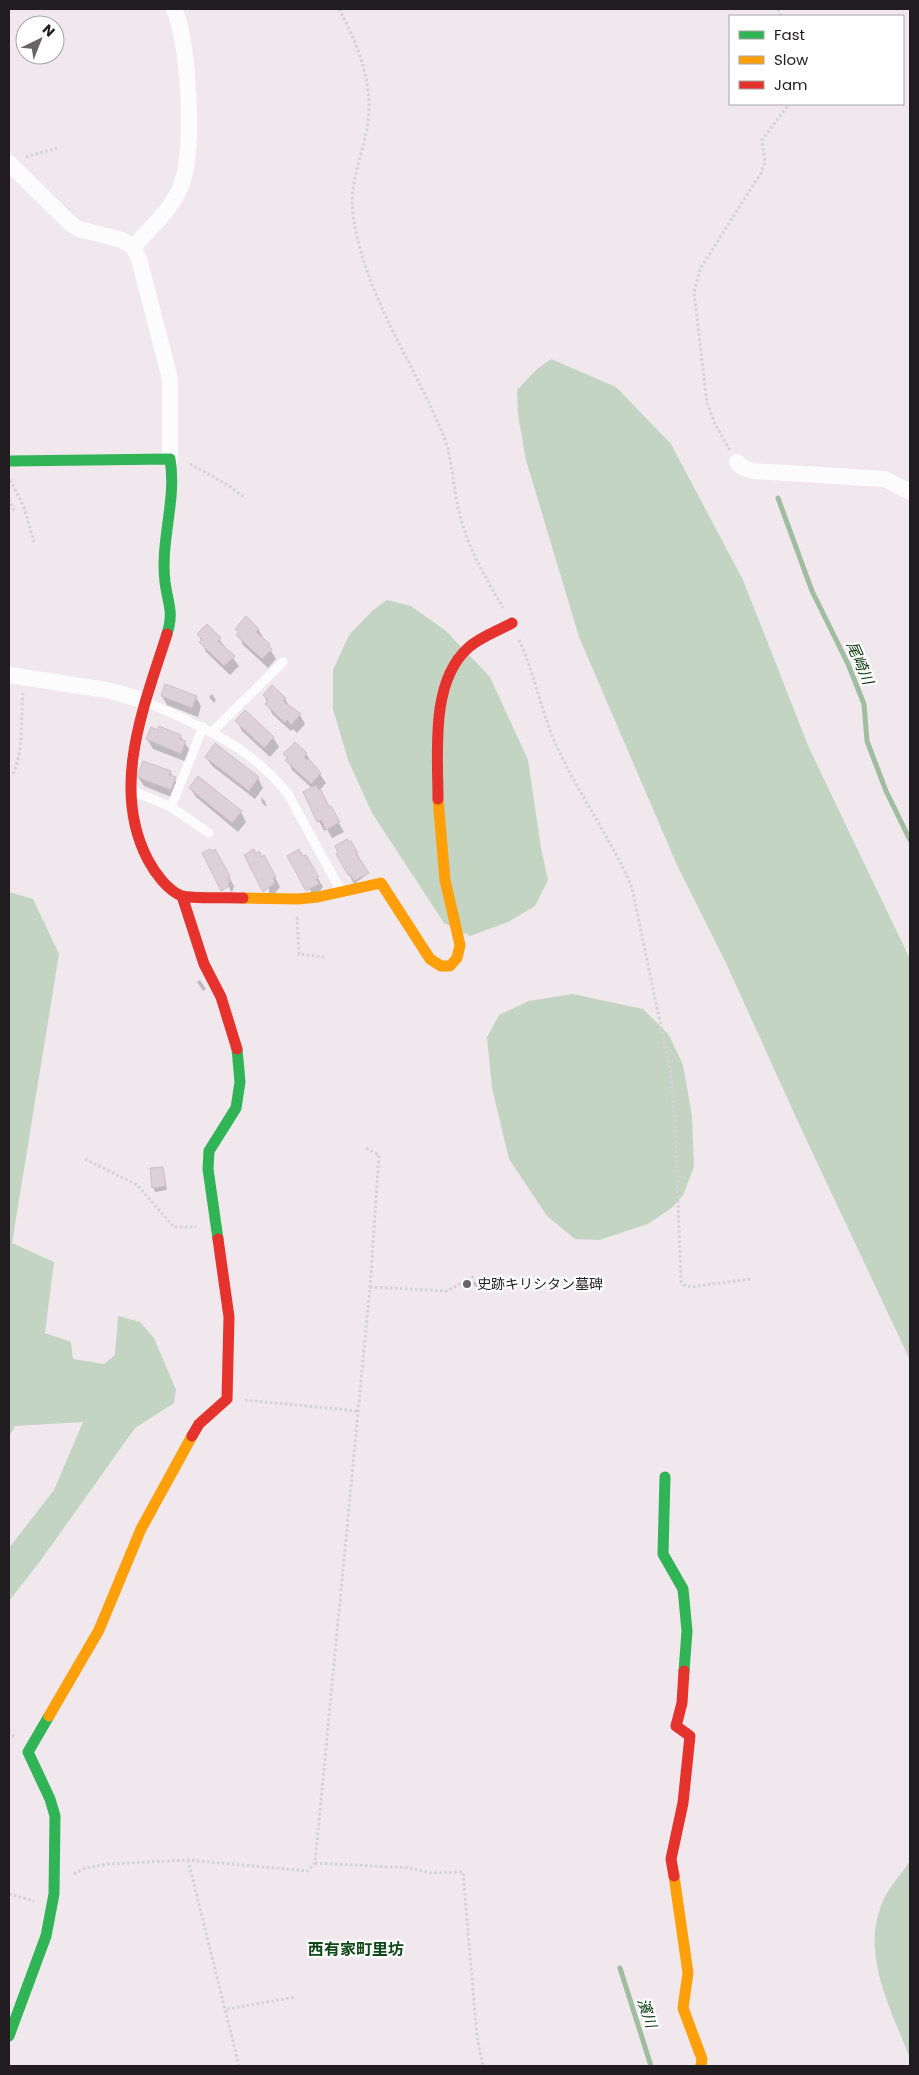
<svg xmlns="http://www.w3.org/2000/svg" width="919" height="2075" font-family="Poppins,'Noto Sans JP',sans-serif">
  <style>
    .green { fill: #c3d4c2 }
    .shadow { fill: #0003 }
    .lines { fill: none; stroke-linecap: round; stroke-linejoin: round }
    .stream { stroke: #a0be9f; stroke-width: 5 }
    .building { fill: #ded0d8; stroke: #c9c3c7 }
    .path { stroke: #d5d2d4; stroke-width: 3; stroke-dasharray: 2.5 2.5; stroke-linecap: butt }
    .lane { stroke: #fdfcfc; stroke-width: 9 }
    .street { stroke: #fdfcfc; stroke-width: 16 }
    .fast { stroke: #30b455; stroke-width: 11 }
    .slow { stroke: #ff9f0a; stroke-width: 11 }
    .jam { stroke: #e5322d; stroke-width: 11 }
    .poi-dot { fill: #696367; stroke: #fff; stroke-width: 2 }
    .labels { text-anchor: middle; stroke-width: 4.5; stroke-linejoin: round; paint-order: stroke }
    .poi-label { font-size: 14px; fill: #211c1f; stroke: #fff; text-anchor: start }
    .water-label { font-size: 15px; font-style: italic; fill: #003407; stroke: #fff }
    .quarter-label { font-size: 16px; font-weight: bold; fill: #0e4917; stroke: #fff }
  </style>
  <rect width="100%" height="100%" fill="#f0e8ed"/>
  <path class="green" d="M 551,359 L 616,387 L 671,444 L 743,580 L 809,748 L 910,959 L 910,1360 L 799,1124 L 726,963 L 677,865 L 579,637 L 526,460 L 518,415 L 517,390 L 536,370 Z
    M 387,600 L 411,606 L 446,631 L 490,677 L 528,760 L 541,848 L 548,880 L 535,906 L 508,922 L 470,936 L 444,923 L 372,813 L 348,760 L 333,709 L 333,670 L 349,635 L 372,611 Z
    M 9,892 L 33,899 L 59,954 L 12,1243 L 54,1262 L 45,1333 L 71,1342 L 73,1359 L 104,1364 L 115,1355 L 118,1316 L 140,1322 L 154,1338 L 176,1390 L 174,1403 L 135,1428 L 41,1560 L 9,1601 L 9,1548 L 54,1490 L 83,1422 L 15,1426 L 9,1437 Z
    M 573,994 L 643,1009 L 669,1035 L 683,1065 L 692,1116 L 694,1167 L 683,1195 L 673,1207 L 648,1224 L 599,1240 L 575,1239 L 547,1216 L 509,1159 L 492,1088 L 487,1037 L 499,1015 L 529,1001 Z
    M 910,1861 L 910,2059 C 893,2012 861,1957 881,1906 C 886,1890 901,1875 910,1861 Z"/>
  <path class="shadow" d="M 237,629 L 258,629 L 276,659 L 268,668 L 243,645 Z
    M 198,634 L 219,639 L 239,666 L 230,675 L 206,652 Z
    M 212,694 L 216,700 L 214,703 L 209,697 Z
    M 264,695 L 285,698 L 290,708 L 300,715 L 305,724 L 297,733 L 293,729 L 291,731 L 272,714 Z
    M 162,696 L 196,697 L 201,706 L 198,717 L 167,705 Z
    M 237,721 L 273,737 L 279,747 L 270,757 L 242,731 Z
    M 180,736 L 191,752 L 187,762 L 153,749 L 147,739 Z
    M 285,754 L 306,754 L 326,783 L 320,790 L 344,832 L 332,838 L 327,829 L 324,831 L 305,793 L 313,789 L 292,770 Z
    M 206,757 L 258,778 L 263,788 L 255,799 L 212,766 Z
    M 170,772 L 180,788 L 176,799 L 144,786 L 138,777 Z
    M 190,788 L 241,812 L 246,822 L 238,832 L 196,797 Z
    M 261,797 L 265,801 L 267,807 L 262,803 Z
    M 351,842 L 368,874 L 354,884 L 338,854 Z
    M 215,851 L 234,886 L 232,893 L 211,853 Z
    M 305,856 L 323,887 L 313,900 L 302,858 Z
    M 269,866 L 280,887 L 269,901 Z
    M 200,980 L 206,989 L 203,991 L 197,982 Z
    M 163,1169 L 167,1190 L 155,1192 L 153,1187 Z
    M 474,1281 L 478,1285 L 478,1288 L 473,1284 Z"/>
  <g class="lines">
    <path class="stream" d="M 778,498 L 812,591 L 848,664 L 864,704 L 867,741 L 886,791 L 910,840
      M 620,1968 L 651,2066"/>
  </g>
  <path class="building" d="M 246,616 L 259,629 L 256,632 L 270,644 L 269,646 L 272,649 L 262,659 L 236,635 L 239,632 L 235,629 Z
    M 207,624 L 221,638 L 218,641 L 235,656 L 224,666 L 199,642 L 202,639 L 197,634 Z
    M 165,684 L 197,696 L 192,708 L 161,696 Z
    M 272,685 L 286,698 L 283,701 L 301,714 L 291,725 L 287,720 L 285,723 L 265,704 L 268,700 L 263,695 Z
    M 245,710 L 274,737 L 264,748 L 235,721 Z
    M 159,726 L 181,735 L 180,739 L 186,741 L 181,754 L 146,739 L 151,727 L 157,730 Z
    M 295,742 L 307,753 L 304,757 L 307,760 L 308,758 L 321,773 L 311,784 L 285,760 L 288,758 L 283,754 Z
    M 215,743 L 259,777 L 249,791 L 205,757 Z
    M 143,761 L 171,771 L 169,775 L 176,777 L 171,790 L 137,777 Z
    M 198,776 L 242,811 L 232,823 L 189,788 Z
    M 316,785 L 319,790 L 320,788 L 329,807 L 331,806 L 340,822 L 326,830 L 321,820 L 317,822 L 303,792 Z
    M 347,839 L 349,842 L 351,841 L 358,853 L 356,854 L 369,873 L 354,881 L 350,874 L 348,875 L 336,854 L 338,853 L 335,846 Z
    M 210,849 L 212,851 L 215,849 L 230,876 L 228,877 L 230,882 L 228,883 L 229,886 L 221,891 L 202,853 Z
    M 254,849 L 256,853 L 259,851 L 262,857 L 264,855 L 276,877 L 273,878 L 275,883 L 263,892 L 244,855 Z
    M 299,849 L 303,856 L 306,855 L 319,877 L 316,879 L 319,884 L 306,891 L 287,856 Z
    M 163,1167 L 166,1186 L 152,1188 L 150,1168 Z"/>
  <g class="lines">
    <path class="path" d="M 339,9 C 358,44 375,87 367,128 C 362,157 349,183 353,214 C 364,296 414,362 444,437 C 453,461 453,487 459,511 C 467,546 485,577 503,608
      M 778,9 L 780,16
      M 26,157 L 57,148
      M 730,450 L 715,424 L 707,403 L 694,292 L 700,269 L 761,173 L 765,162 L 762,140 L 789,104
      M 190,464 L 228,485 L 245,498
      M 10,480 L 24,507 L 34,542
      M 9,499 L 14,511
      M 519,640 C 536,676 541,715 559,751 C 581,798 612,840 632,888 L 670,1070 L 675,1123 L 681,1281 L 684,1285 L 691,1287 L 750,1279
      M 13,774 C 25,747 20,721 23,693
      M 297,917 L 299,954 L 324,957
      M 85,1159 L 137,1185 L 174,1227 L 196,1227
      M 370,1287 L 447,1291 L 474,1276
      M 245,1400 L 357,1411
      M 9,1731 L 15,1738
      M 188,1860 L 239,2066
      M 315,1863 L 410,1868 L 431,1873 L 463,1872 L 477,2037 L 483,2066
      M 74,1874 L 85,1868 L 108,1864 L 188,1860 L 308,1871 L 315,1863 L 370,1287 L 379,1155 L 366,1148
      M 9,1894 L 34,1901
      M 227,2009 L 296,1997"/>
    <path class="lane" d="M 146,702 C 201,726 250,746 288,794 L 341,891
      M 213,731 L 283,662
      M 133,791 L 171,807 L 209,833
      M 171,807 L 203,727"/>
    <path class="street" d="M 9,163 L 71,224 L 79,229 L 122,240 L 133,247 L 139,259 L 170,379 L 170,459
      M 133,247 C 151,228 176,205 183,180 C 194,144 189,43 174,9
      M 737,462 L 742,467 L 753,471 L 885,479 L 910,492
      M 9,675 L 107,690 L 146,701"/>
    <path class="fast" d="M 9,461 L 170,459 C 177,500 160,540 165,582 C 168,605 174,611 167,634
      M 218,1239 L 208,1169 L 209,1151 L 236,1108 L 240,1082 L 237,1049
      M 665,1477 L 663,1554 L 683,1589 L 687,1631 L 684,1671
      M 9,2036 L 46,1936 L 54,1894 L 55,1816 L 50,1799 L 28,1752 L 49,1716"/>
    <path class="slow" d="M 243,898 L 298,899 L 318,897 L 381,883 L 430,959 L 441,966 L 450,966 L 457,958 L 460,945 L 445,880 L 438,799
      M 49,1716 L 99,1630 L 141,1529 L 192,1436
      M 674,1876 L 688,1973 L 683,2008 L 702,2059 L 701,2066"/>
    <path class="jam" d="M 167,634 C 144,706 110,788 148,860 C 155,873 168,891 182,896 C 191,899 231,897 243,898
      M 438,799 C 438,753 430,682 468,648 C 480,637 498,631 512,623
      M 182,896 L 204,964 L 221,997 L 237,1049
      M 192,1436 L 199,1424 L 227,1399 L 229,1317 L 218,1239
      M 674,1876 L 671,1859 L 683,1803 L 690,1736 L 676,1726 L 682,1703 L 684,1671"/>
  </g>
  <circle class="poi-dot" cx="467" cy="1284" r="5"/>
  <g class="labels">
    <g class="poi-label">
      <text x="477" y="1289">史跡キリシタン墓碑</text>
    </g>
    <g class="water-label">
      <text transform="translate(860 663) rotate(67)" y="5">尾崎川</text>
      <text transform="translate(647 2013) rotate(72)" y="5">濱川</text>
    </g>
    <g class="quarter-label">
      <text x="356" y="1955">西有家町里坊</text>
    </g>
  </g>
  <rect width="919" height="2075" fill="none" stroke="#211c1f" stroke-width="20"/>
  <rect x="729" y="15" width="175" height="90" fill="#ffffff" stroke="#a6a4a5"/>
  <rect x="739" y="31" width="25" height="8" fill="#30b455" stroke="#a6a4a5"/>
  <text x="774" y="40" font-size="15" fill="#211c1f">Fast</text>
  <rect x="739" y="56" width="25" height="8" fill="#ff9f0a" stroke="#a6a4a5"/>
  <text x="774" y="65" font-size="15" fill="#211c1f">Slow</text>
  <rect x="739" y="81" width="25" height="8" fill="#e5322d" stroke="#a6a4a5"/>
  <text x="774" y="90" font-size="15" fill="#211c1f">Jam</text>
  <g transform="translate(40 40) rotate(43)"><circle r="24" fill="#ffffff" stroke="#a6a4a5"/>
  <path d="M0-4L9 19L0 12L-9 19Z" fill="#696367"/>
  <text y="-8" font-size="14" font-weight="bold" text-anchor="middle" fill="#211c1f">N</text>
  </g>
</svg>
